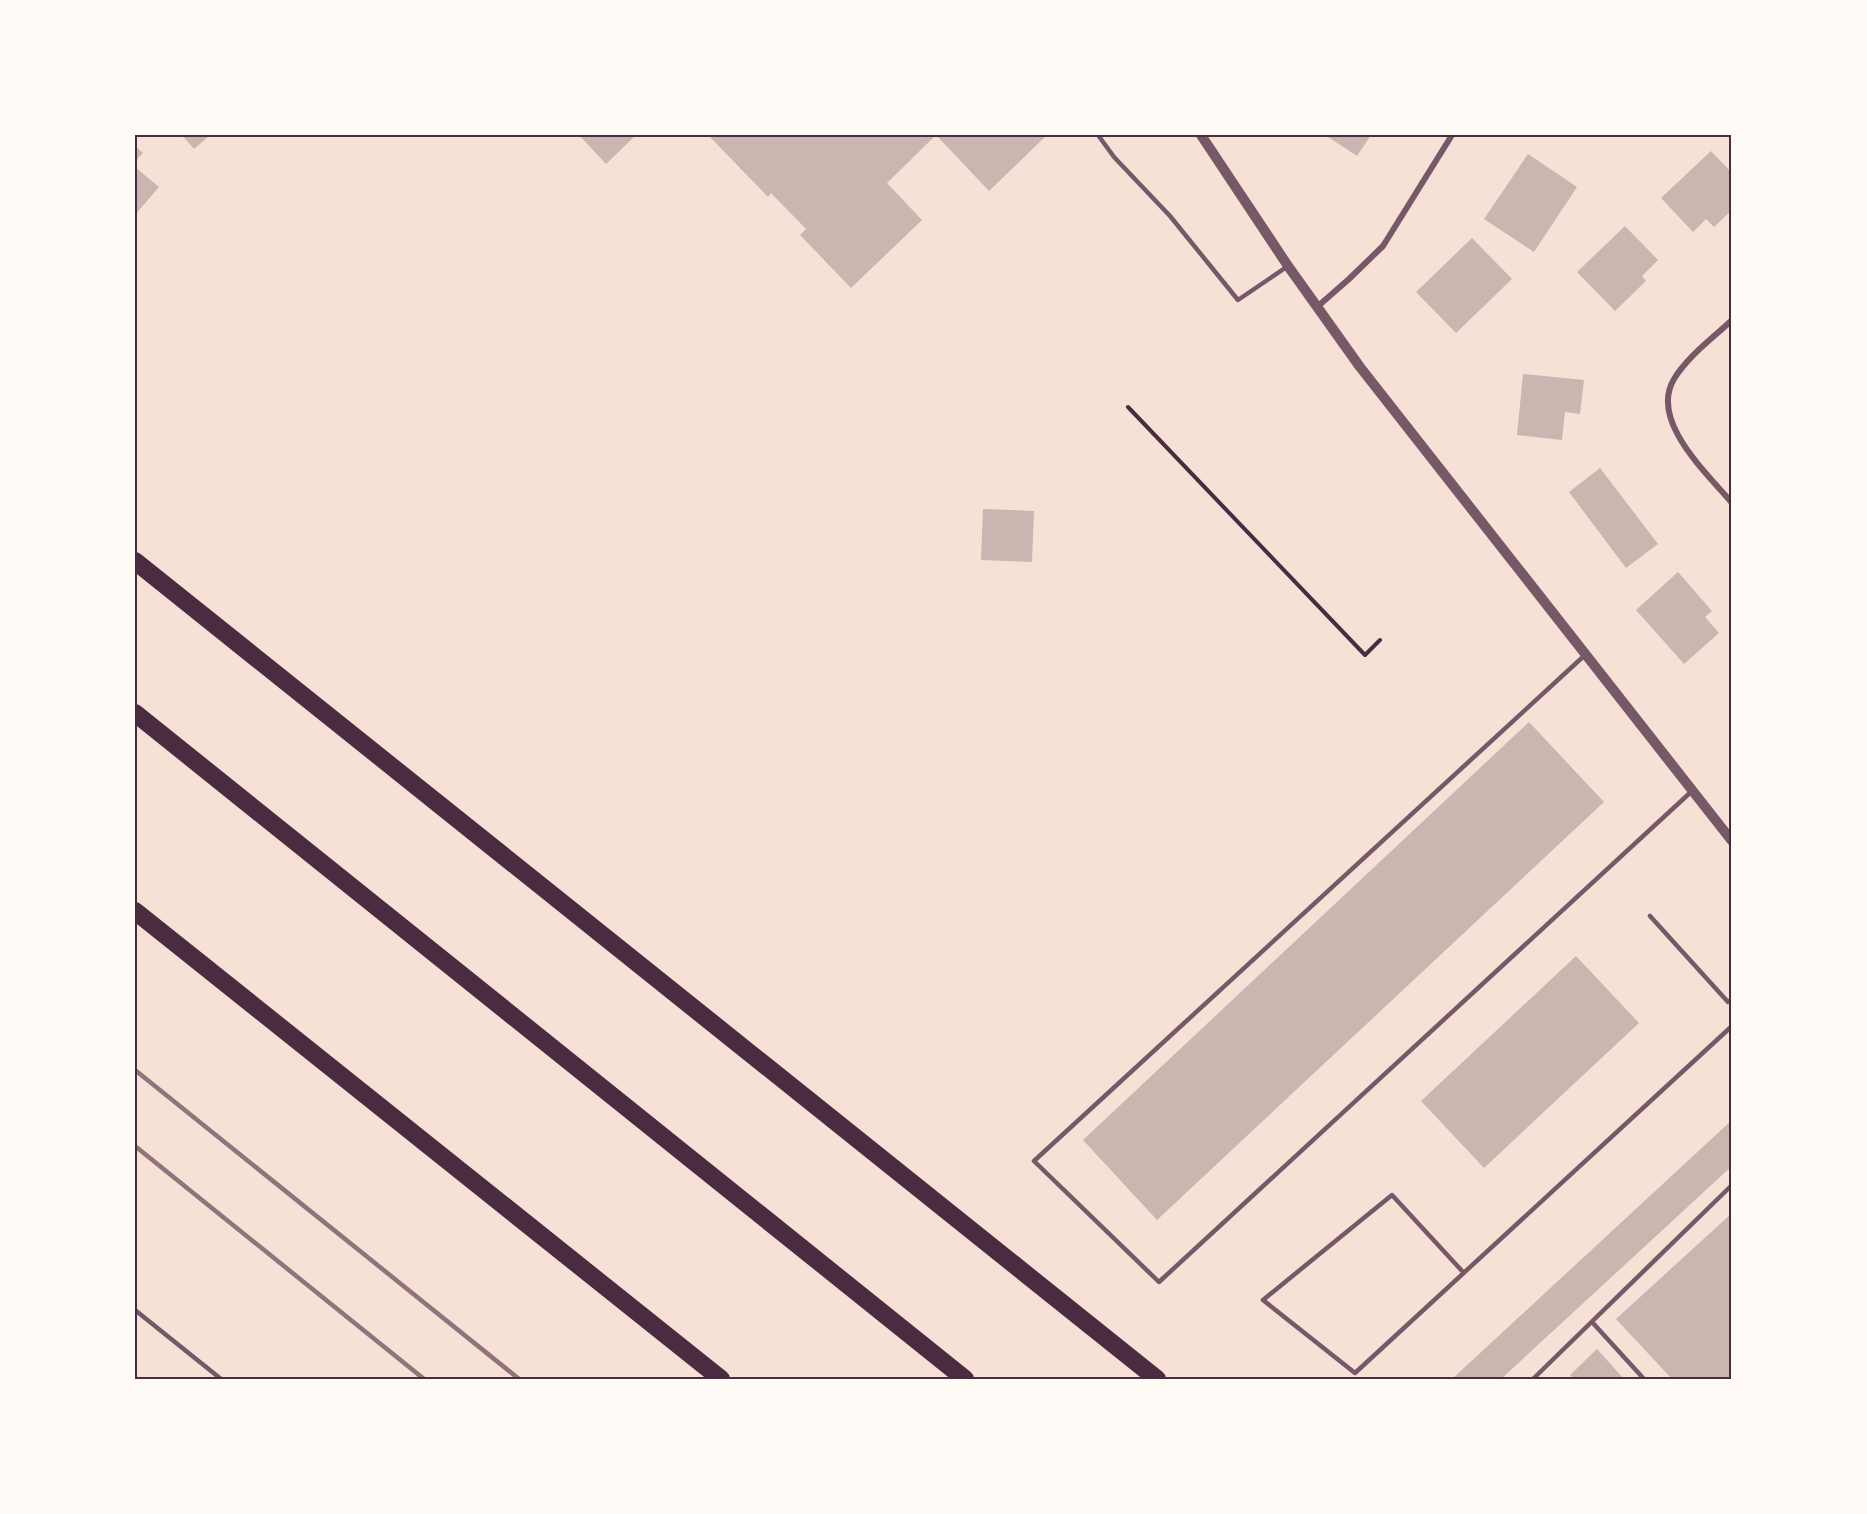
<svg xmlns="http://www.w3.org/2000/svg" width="1867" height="1514" font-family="Karla,sans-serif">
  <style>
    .building { fill: #ccb4b1 }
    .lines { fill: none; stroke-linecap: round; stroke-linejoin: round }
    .path { stroke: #4a2c40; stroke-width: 4 }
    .service { stroke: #755966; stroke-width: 4.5 }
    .minor { stroke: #755966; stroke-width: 6 }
    .tertiary { stroke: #755966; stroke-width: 10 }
    .motorway { stroke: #4a2c40; stroke-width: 18 }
    .rail { stroke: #8f747c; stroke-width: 4.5 }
    .neatline { fill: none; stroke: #4a2c40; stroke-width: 2 }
  </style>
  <rect width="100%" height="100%" fill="#f7e1d7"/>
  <path class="building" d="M 182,135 L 210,135 L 194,149 Z
    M 579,135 L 636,135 L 606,164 Z
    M 708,135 L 1047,135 L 989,191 L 936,135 L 887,183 L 922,220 L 851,288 L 800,235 L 806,229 L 771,193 L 768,197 Z
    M 1325,135 L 1371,135 L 1357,156 Z
    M 135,146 L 143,153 L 135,162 Z
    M 1711,151 L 1732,173 L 1732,210 L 1714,227 L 1706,219 L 1693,232 L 1661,198 Z
    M 1528,154 L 1577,187 L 1534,252 L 1484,219 Z
    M 135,167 L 159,187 L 135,215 Z
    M 1625,226 L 1658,260 L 1642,276 L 1646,281 L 1615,311 L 1577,272 Z
    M 1472,238 L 1512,279 L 1456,333 L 1416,292 Z
    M 1523,374 L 1584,380 L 1580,414 L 1565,412 L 1562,440 L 1517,435 Z
    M 1600,468 L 1658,544 L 1626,568 L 1569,492 Z
    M 983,509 L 1034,511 L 1032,562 L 981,560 Z
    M 1678,572 L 1712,611 L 1705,617 L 1719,633 L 1684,664 L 1636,610 Z
    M 1529,722 L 1604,802 L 1157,1220 L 1083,1140 Z
    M 1576,956 L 1639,1023 L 1484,1168 L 1421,1101 Z
    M 1732,1120 L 1732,1166 L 1501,1379 L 1452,1379 Z
    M 1732,1213 L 1732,1379 L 1672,1379 L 1616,1319 Z
    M 1597,1349 L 1624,1379 L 1574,1379 L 1570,1375 Z"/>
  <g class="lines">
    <path class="path" d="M 1128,407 L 1365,655 L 1380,640"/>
    <path class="service" d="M 1098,135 L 1114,157 L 1170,216 L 1238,300 L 1288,266
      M 1585,655 L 1034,1161 L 1159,1282 L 1692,791
      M 1650,916 L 1728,1002 L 1732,999
      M 1463,1272 L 1392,1195 L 1263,1300 L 1355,1373 L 1732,1026
      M 135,1310 L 221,1379
      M 1592,1322 L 1644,1379
      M 1533,1379 L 1732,1185"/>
    <path class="minor" d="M 1317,307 L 1349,279 L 1383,246 L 1452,135
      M 1732,320 C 1713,338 1688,356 1674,379 C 1649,421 1707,473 1732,503"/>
    <path class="tertiary" d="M 1201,135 L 1288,266 L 1360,367 L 1732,841"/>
    <path class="motorway" d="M 135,561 L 1157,1379
      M 135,713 L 965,1379
      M 135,911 L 721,1379"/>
    <path class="rail" d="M 135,1070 L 519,1379
      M 135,1146 L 424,1379"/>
  </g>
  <rect width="1867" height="1514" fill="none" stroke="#fffaf5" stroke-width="273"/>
  <rect x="136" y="136" width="1594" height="1242" class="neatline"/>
</svg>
